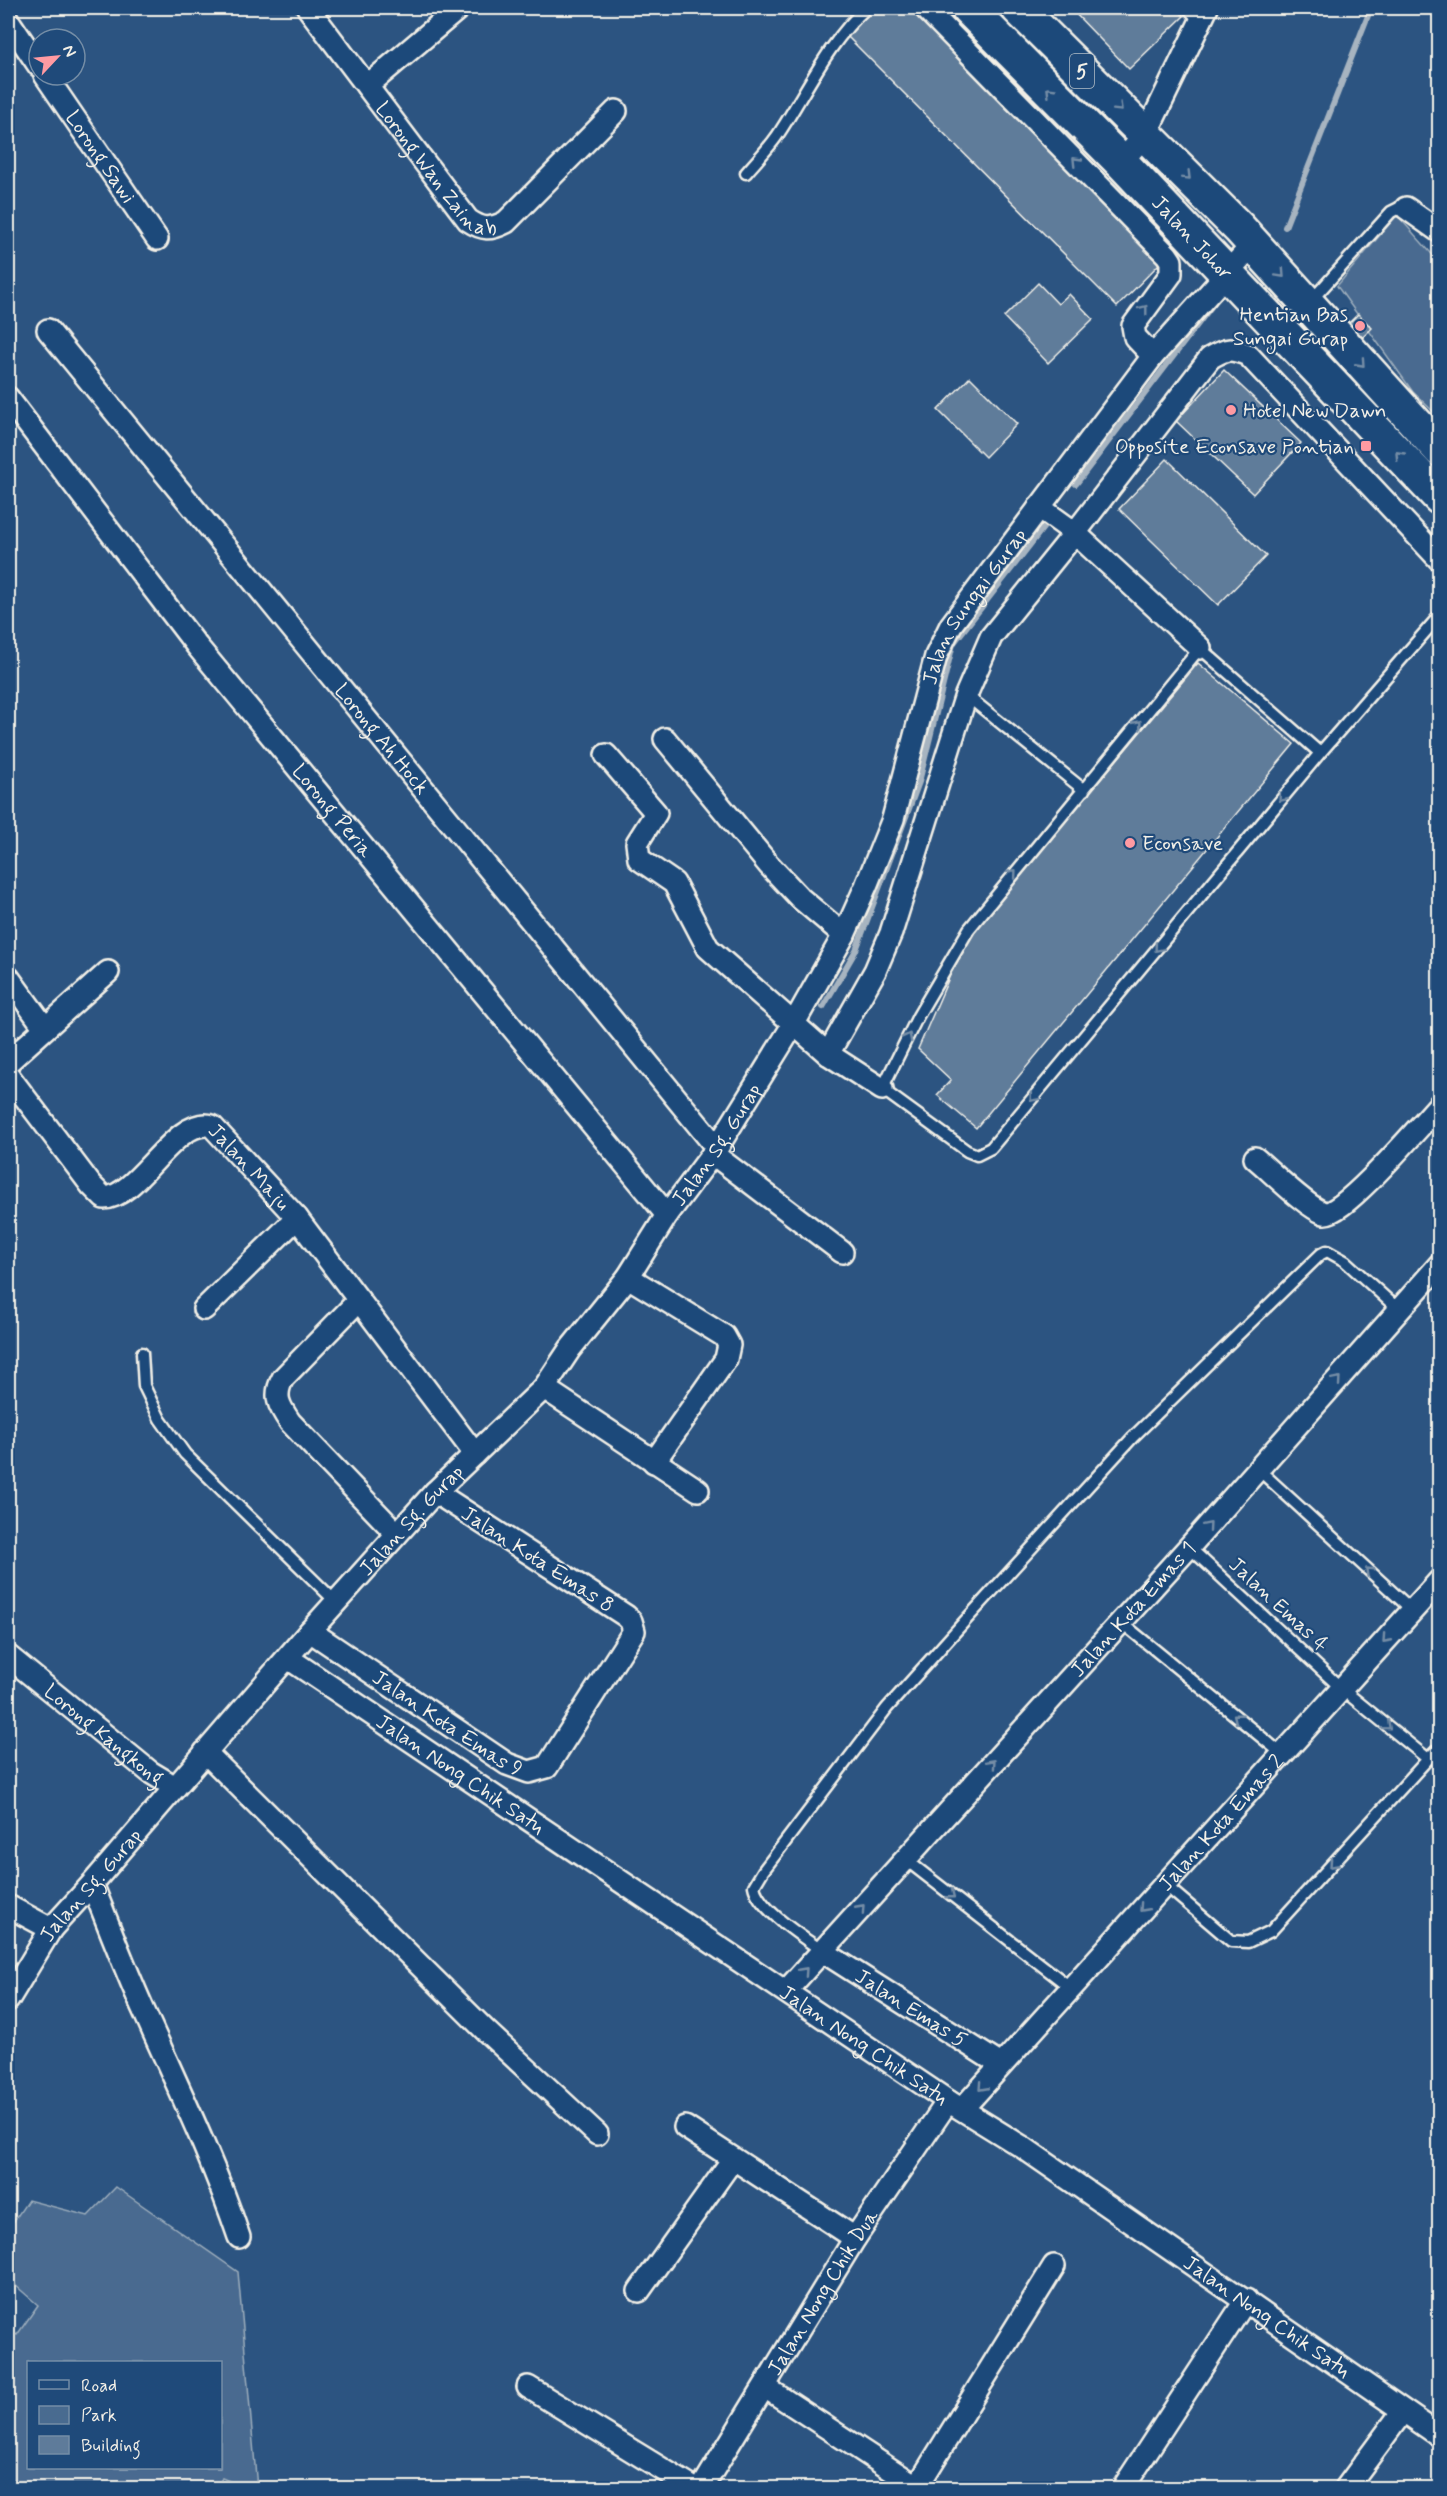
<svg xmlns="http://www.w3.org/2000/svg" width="1447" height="2496" font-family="Mynerve,sans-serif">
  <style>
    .green { fill: #496b90; stroke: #9eaebc; stroke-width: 1.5; fill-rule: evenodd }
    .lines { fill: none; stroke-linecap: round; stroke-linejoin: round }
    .stream { stroke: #a7b4c0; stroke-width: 6 }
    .building { fill: #5e7b9a; stroke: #f4f1e8; stroke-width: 1.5 }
    .service-casing { stroke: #f4f1e8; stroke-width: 15 }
    .minor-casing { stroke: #f4f1e8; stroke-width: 26 }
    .trunk-casing { stroke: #f4f1e8; stroke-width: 38 }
    .service { stroke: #1f4a7a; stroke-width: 10 }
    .minor { stroke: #1f4a7a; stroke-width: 21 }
    .trunk { stroke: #1f4a7a; stroke-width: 33 }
    .oneway { stroke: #748da6 }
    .poi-dot { fill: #ff9aa2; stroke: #1f4a7a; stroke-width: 2 }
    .labels { text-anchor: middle; stroke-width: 4.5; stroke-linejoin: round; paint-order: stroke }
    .shield { fill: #1f4a7a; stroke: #b4bfc7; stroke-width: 1.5 }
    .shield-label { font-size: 20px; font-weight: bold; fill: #f4f1e8 }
    .street-label { font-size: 21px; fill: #f4f1e8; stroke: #1f4a7a }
    .poi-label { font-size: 21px; fill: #f4f1e8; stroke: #1f4a7a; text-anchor: end }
  </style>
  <rect width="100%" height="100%" fill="#2c5481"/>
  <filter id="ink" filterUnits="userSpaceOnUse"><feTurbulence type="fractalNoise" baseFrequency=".0167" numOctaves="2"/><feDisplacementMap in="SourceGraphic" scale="12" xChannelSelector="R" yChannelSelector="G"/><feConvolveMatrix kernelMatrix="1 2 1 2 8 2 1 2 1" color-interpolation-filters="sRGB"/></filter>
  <g filter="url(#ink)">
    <path class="green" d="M 1397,215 L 1439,262 L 1439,417 L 1413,392 L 1337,286 Z
      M 116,2187 L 238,2272 L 257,2488 L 246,2488 L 222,2478 L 217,2488 L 8,2488 L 8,2330 L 17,2335 L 38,2305 L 8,2279 L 8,2230 L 28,2200 L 88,2216 ZM 28,2362 L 220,2362 L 220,2468 L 28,2468 Z"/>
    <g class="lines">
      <path class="stream" d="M 1285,227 L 1371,8
        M 1076,484 L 1214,303
        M 823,1007 L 856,950 L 919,782 L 953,644 L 1050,519"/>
    </g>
    <path class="building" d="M 871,8 L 912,8 L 1164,259 L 1117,307 L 845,34 Z
      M 1070,8 L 1176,8 L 1184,16 L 1129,69 Z
      M 1038,283 L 1058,304 L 1069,294 L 1093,319 L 1048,363 L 1004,317 Z
      M 1358,314 L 1372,328 L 1362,338 L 1348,324 Z
      M 1224,370 L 1301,443 L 1253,494 L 1176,421 Z
      M 970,377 L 1017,424 L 985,457 L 938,410 Z
      M 1167,459 L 1266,556 L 1218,605 L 1119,509 Z
      M 1198,663 L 1294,744 L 976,1128 L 937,1095 L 951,1080 L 918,1049 L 965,941 Z"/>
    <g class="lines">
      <defs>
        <path id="service" d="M 1188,8 L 1200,21
          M 746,173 C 758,159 772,145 781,130 C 808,88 829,42 866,8
          M 1309,303 L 1391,212 L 1399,208 L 1406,208
          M 966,695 L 1084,790
          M 1320,753 L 991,1148 L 977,1155 L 967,1151 L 882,1089 L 918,1016 L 969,929 L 1200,648 L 1320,753 L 1440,615
          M 142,1353 L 144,1386 L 160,1419 L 185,1454 L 336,1602
          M 1258,1469 L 1412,1610
          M 1121,1622 L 1282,1754
          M 1428,1759 L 1440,1747
          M 905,1859 L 1071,1988
          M 1164,1884 L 1231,1941 L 1248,1942 L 1271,1931 L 1428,1759 L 1342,1689 L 1189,1547
          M 822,1951 C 803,1937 758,1909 754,1886 L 763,1871 L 887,1708 L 964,1622 L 1133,1437 L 1321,1254 L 1327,1251 L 1345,1261 L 1399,1310"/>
        <g id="minor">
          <path id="s1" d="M 308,8 L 468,220 C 483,230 490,230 506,222 L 616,111"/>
          <path d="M 925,8 L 1167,255 L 1171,261 L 1171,274 L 1133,326 L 1135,337 L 1153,356"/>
          <path d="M 8,20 L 39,66"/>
          <path id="s2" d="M 45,75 L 157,239"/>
          <path d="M 367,86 L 459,8"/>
          <path d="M 1121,162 L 1146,134 L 1207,8"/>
          <path d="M 1406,208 L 1440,232"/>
          <path id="s3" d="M 48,330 L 717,1148"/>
          <path id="s4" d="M 8,398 L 197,646 L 667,1215"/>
          <path d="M 1039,507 L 1075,533 L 1200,648"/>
          <path d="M 665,739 L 769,865 L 800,898 L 844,935"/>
          <path d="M 606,755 L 656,813 L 637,843 L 639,859 L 674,883 L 708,948 L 828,1054 L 882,1089"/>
          <path d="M 8,977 L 45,1028"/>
          <path d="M 828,1054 L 875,971 L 891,933 L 966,695 L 991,637 L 1075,533 L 1210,358 C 1227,348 1230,348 1248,355 L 1440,560"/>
          <path d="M 8,1062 L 108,972"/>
          <path id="s5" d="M 8,1075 L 91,1185 L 104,1198 C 138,1198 176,1115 212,1126 L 297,1218 L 475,1454"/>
          <path d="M 713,1154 L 842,1252"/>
          <path d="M 1255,1158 C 1272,1172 1305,1206 1324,1213 C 1342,1218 1424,1121 1440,1104"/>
          <path d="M 628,1277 L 724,1336 L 729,1345 L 726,1359 L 654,1462"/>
          <path d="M 359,1300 L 283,1378 C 273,1396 279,1406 290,1422 L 397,1534"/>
          <path d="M 204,1309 L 297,1218"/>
          <path d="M 544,1388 L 698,1490"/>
          <path id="s6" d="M 310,1631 L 507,1764 L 529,1772 L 547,1767 L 634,1631 L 631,1621 L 626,1616 L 435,1492"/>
          <path id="s7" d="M 8,1656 L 150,1772 L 175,1787"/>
          <path id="s8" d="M 288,1658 L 948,2101 L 1024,2148 L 1440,2436"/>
          <path d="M 205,1752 L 486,2031 L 597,2134"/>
          <path d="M 92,1884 C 109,1926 125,1969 144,2011 C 177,2085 213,2159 239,2237"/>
          <path d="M 8,1906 L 51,1929"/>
          <path id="s9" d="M 822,1951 L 1001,2065"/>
          <path id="s10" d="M 786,1991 L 1189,1547 L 1440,1264"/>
          <path id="s11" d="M 8,2000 L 51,1929 L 92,1884 L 310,1631 L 435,1492 L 544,1388 L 570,1349 L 628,1277 L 667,1215 L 717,1148 L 793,1025 L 844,935 L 866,886 L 893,819 L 936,656 L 951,625 L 1153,356 L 1253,244"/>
          <path id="s12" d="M 962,2109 L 1440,1580"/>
          <path d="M 685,2127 L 855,2238"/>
          <path d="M 639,2291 L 733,2159"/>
          <path d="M 528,2387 L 693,2488"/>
          <path d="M 765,2387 L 919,2488"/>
          <path d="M 917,2487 L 1054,2266"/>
          <path id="s13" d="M 702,2488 L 855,2238 L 948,2101"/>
          <path d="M 1123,2488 L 1246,2300"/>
          <path d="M 1346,2488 L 1403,2411"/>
        </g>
        <g id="trunk">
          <path id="s14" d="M 968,8 L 1121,162 L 1440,498"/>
          <path d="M 1018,8 L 1239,228 L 1440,450"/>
        </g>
      </defs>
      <use href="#service" class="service-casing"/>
      <use href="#minor" class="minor-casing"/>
      <use href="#trunk" class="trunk-casing"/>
      <use href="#service" class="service"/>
      <use href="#minor" class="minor"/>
      <use href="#trunk" class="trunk"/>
    </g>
    <defs><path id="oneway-chevron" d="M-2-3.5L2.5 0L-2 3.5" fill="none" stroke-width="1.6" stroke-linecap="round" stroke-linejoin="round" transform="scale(1.5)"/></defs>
    <g class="oneway">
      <use href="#oneway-chevron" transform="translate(1050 91) rotate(-135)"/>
      <use href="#oneway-chevron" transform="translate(1119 108) rotate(45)"/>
      <use href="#oneway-chevron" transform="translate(1076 161) rotate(-134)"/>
      <use href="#oneway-chevron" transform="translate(1187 176) rotate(45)"/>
      <use href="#oneway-chevron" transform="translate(1281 274) rotate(47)"/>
      <use href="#oneway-chevron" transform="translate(1144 309) rotate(-52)"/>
      <use href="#oneway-chevron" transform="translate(1361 363) rotate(48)"/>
      <use href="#oneway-chevron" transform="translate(1399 455) rotate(-134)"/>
      <use href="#oneway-chevron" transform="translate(1138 724) rotate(-51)"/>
      <use href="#oneway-chevron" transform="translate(1282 798) rotate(130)"/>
      <use href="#oneway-chevron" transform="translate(1013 873) rotate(-50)"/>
      <use href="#oneway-chevron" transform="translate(1158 948) rotate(130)"/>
      <use href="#oneway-chevron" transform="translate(908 1037) rotate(-63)"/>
      <use href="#oneway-chevron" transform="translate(1033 1098) rotate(130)"/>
      <use href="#oneway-chevron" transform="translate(1337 1380) rotate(-49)"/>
      <use href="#oneway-chevron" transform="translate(1208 1526) rotate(-49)"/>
      <use href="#oneway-chevron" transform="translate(1369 1571) rotate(-137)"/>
      <use href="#oneway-chevron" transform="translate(1386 1639) rotate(132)"/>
      <use href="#oneway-chevron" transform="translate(1237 1717) rotate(-141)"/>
      <use href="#oneway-chevron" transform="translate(1387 1726) rotate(40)"/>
      <use href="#oneway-chevron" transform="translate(992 1763) rotate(-48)"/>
      <use href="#oneway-chevron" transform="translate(1333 1864) rotate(132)"/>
      <use href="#oneway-chevron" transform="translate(951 1895) rotate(38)"/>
      <use href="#oneway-chevron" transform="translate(861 1908) rotate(-48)"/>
      <use href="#oneway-chevron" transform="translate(1143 1908) rotate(132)"/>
      <use href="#oneway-chevron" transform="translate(804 1971) rotate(-48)"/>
      <use href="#oneway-chevron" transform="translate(982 2087) rotate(132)"/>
    </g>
  </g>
  <g class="poi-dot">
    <circle cx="1360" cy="326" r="6"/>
    <circle cx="1231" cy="410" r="6"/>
    <rect x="1360" y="440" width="12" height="12" rx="3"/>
    <circle cx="1130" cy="843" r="6"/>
  </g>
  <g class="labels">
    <rect class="shield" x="1070" y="54" width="24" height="34" rx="4.5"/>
    <g class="shield-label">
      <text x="1082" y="78">5</text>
    </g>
    <g class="street-label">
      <text dy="7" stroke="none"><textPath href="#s2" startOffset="99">Lorong Sawi</textPath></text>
      <text dy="7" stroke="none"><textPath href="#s1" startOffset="208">Lorong Wan Zainab</textPath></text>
      <text dy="7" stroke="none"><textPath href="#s14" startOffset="321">Jalan Johor</textPath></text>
      <text dy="7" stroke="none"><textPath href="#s11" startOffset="1716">Jalan Sungai Gurap</textPath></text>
      <text dy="7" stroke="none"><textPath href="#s3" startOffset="528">Lorong Ah Hock</textPath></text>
      <text dy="7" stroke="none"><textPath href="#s4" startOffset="525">Lorong Peria</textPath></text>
      <text dy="7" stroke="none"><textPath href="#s11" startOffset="1114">Jalan Sg. Gurap</textPath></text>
      <text dy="7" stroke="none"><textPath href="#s5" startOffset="346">Jalan Maju</textPath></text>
      <text dy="7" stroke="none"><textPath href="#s11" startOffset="628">Jalan Sg. Gurap</textPath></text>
      <text transform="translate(538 1559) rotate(33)" y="7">Jalan Kota Emas 8</text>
      <text transform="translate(1279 1604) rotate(43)" y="7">Jalan Emas 4</text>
      <text dy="7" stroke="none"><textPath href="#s10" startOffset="516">Jalan Kota Emas 1</textPath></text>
      <text dy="7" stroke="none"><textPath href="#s6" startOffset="166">Jalan Kota Emas 9</textPath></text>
      <text dy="7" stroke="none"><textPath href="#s7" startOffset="124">Lorong Kangkong</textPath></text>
      <text dy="7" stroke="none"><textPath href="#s8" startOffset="208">Jalan Nong Chik Satu</textPath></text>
      <text dy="7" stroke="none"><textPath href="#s12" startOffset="386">Jalan Kota Emas 2</textPath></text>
      <text dy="7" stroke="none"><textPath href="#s11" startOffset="142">Jalan Sg. Gurap</textPath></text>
      <text dy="7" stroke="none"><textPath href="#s9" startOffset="106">Jalan Emas 5</textPath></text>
      <text dy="7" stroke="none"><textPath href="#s8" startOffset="694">Jalan Nong Chik Satu</textPath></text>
      <text dy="7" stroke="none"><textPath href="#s13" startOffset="230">Jalan Nong Chik Dua</textPath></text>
      <text dy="7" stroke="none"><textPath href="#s8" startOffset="1180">Jalan Nong Chik Satu</textPath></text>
    </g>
    <g class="poi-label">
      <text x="1348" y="321">Hentian Bas<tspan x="1348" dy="24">Sungai Gurap</tspan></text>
      <text x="1243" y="417" text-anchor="start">Hotel New Dawn</text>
      <text x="1354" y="453">Opposite Econsave Pontian</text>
      <text x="1142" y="850" text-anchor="start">Econsave</text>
    </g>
  </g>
  <rect width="1447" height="2496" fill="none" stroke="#1f4a7a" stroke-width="30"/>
  <rect x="15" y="15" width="1417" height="2466" fill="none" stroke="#f4f1e8" stroke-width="2" filter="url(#ink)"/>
  <rect x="27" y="2361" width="195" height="108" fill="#1f4a7a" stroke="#748da6" stroke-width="1.5"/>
  <rect x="39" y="2380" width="30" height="9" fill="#1f4a7a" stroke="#748da6" stroke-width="1.5"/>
  <text x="81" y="2391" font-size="18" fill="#f4f1e8">Road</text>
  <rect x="39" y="2406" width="30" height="18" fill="#496b90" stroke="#748da6" stroke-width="1.5"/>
  <text x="81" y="2421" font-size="18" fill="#f4f1e8">Park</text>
  <rect x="39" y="2436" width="30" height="18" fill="#5e7b9a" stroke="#748da6" stroke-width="1.5"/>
  <text x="81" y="2451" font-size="18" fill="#f4f1e8">Building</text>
  <g transform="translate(57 57) rotate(64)"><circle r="28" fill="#1f4a7a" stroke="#748da6" stroke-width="1.5"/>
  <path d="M0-4.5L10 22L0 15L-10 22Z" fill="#ff9aa2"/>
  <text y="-9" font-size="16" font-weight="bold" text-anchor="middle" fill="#f4f1e8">N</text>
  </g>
</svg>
